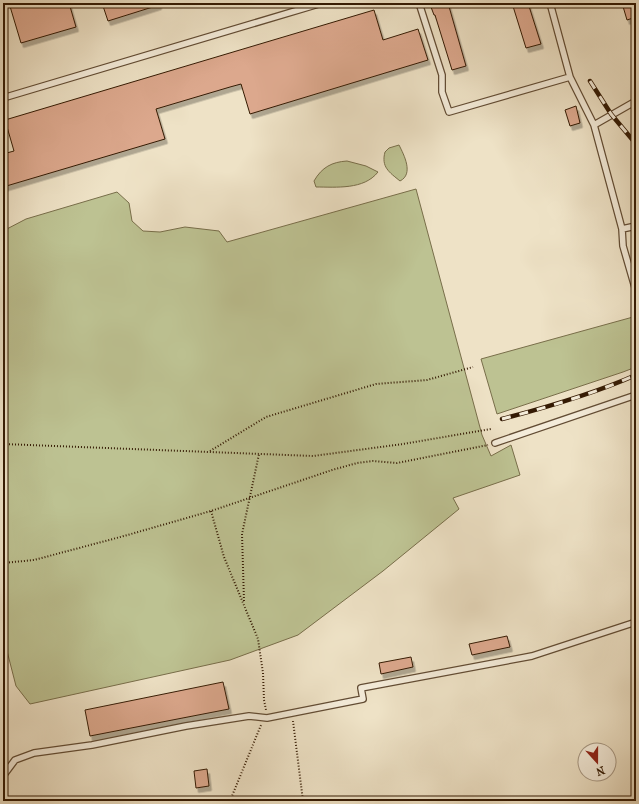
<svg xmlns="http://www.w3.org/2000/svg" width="639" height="804" font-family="'IM FELL French Canon',serif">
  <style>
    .green { fill: #bdc292; stroke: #786e4a }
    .building { fill: #dca88d; stroke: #341a03; filter: url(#shadow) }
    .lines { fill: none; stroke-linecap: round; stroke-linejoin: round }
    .service-casing { stroke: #624c34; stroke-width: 8 }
    .path { stroke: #341a03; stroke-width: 2; stroke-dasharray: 1 2; stroke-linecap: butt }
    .service { stroke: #f4ecda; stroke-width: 5.5 }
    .rail-casing { stroke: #341a03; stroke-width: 4.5 }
    .rail { stroke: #f4ecda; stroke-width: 3; stroke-dasharray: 9; stroke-linecap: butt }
  </style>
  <defs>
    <filter id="shadow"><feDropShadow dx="2.5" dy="4.5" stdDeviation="0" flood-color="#0004"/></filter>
  </defs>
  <rect width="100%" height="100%" fill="#eee2c6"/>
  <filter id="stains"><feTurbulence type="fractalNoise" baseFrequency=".005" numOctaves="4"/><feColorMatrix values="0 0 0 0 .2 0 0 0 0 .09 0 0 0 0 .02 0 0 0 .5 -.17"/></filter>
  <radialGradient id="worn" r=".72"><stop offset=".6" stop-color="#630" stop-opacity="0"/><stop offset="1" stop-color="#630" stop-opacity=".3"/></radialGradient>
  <path class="green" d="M 399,145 C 404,155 414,174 400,181 C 389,172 381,167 385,152 L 389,148 Z
    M 347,161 L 366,166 L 378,172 C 364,190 336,187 316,187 L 314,181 C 322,167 332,162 347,161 Z
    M 416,189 L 482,435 L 491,456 L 511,445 L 520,475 L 453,498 L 459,509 L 383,571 L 298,635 L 230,660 L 30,704 L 16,686 L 7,651 L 3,650 L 3,231 L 26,219 L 117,192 L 129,203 L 132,221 L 143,231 L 160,232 L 185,227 L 219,231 L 227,242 Z
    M 633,317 L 636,329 L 636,367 L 623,372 L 497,414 L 481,359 Z"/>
  <path class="building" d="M 9,3 L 69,3 L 76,27 L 21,43 Z
    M 102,3 L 159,3 L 159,5 L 108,21 Z
    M 432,3 L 448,3 L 466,66 L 452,70 L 435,15 L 434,15 L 431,7 L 433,6 Z
    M 512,3 L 528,3 L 541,44 L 526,48 Z
    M 622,3 L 636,3 L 636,17 L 627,20 Z
    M 374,10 L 383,40 L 418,29 L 428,60 L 250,114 L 241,84 L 230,87 L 156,109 L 165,139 L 3,187 L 3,154 L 14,151 L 5,120 Z
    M 576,106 L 580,123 L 570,126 L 565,110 Z
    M 507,636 L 510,647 L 472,655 L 469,644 Z
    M 411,657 L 413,667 L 381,674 L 379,663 Z
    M 223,682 L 229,709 L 90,736 L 85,710 Z
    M 207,769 L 209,786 L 196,788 L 194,771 Z"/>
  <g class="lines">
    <defs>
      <path id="service" d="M 419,3 L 442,75 L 442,92 L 449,112 L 570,77
        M 550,3 L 570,77 L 594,125 L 622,229 L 623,246 L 636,291
        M 3,98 L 322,3
        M 594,125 L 636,101
        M 622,229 L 636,226
        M 495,443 L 636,395
        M 3,776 L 15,760 L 34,753 L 92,745 L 186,726 L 249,716 L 267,718 L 363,699 L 361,688 L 532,656 L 636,622"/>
    </defs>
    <use href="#service" class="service-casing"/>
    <path class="path" d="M 3,444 L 313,456 L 403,444 L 491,429
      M 210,451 L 266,417 L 376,384 L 427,380 L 473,367
      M 211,511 L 224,557 L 258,639 L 263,673 L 264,700 L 266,710
      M 3,563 L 34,560 L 124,536 L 211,511 L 332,470 L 357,463 L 373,461 L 397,463 L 488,445
      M 244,601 L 242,534 L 259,454
      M 293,721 L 303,801
      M 230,801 L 261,725"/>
    <use href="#service" class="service"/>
    <defs>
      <path id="rail" d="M 590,81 L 611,114 L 636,144
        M 502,419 C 548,407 593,394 636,375"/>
    </defs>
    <use href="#rail" class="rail-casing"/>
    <use href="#rail" class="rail"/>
  </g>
  <rect width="639" height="804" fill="none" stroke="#eee2c6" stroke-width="16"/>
  <rect x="4" y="4" width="631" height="796" fill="none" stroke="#341a03" stroke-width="2"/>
  <rect x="8" y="8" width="623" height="788" fill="none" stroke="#341a03"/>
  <g transform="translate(597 762) rotate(159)"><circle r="19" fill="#f4ecda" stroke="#a79884"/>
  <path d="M0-3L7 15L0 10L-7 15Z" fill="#8f2418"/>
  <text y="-6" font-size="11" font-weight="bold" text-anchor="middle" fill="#341a03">N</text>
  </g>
  <rect width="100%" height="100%" filter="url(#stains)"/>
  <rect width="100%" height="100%" fill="url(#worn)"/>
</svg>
